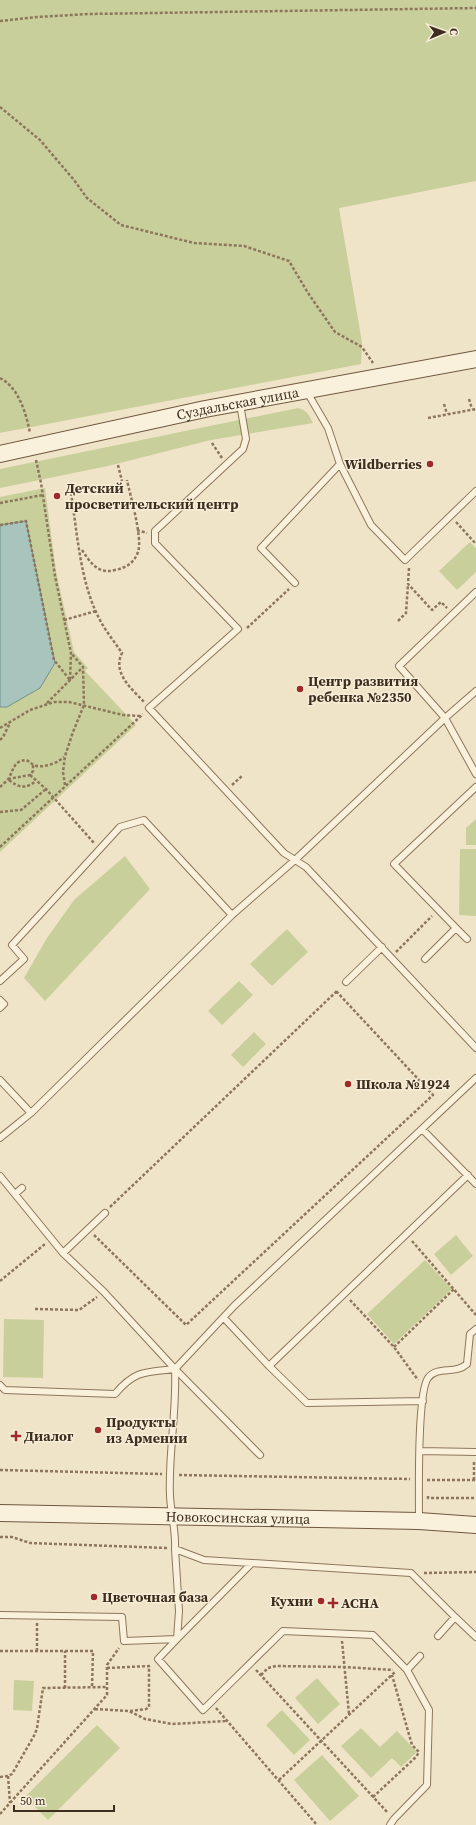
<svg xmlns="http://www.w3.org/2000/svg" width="476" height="1825" font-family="'Source Serif 4',serif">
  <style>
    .green { fill: #c9cf9b }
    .water { fill: #a9c4bc; stroke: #6f938a }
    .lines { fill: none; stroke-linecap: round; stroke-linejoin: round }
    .lane-casing { stroke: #8d765c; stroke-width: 8 }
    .secondary-casing { stroke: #6f573f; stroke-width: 18 }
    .path { stroke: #8d765c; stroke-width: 2.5; stroke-dasharray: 3 2; stroke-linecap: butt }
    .lane { stroke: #faf1dc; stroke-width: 6 }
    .secondary { stroke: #faf1dc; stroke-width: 16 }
    .poi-dot { fill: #9e2a2b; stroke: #f7eed8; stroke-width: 1.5 }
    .labels { text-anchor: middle; stroke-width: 3; stroke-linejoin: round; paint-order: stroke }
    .street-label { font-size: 14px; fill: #3d2e20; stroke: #f7eed8 }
    .poi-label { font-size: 14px; font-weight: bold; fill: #3d2e20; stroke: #f7eed8; text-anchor: start }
  </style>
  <rect width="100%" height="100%" fill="#f0e4c8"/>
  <path class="green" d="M 0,0 L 476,0 L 476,181 L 339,208 L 362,342 L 361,364 L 0,433 Z
    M 298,408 C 307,410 309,415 313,423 L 211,440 L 108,466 L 0,488 L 0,469 Z
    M 45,488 L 56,571 L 74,652 L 88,668 L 85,671 L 136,725 L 0,852 L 0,497 Z
    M 470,542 L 476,548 L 476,572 L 457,590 L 439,571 Z
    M 476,819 L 476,845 L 466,845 L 466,828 Z
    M 460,849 L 476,849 L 476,916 L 459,915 Z
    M 125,856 L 150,889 L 45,1001 L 24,978 L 47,938 L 74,900 Z
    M 287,929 L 308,952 L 272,986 L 250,964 Z
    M 239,981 L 253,995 L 222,1025 L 208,1011 Z
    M 254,1032 L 266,1044 L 243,1067 L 231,1055 Z
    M 456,1235 L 473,1256 L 451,1275 L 434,1254 Z
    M 425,1260 L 452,1289 L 394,1344 L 367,1314 Z
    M 4,1319 L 44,1320 L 43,1378 L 3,1377 Z
    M 317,1678 L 340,1704 L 318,1724 L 295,1698 Z
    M 14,1680 L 34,1681 L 32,1711 L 13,1710 Z
    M 282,1710 L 310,1740 L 294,1755 L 266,1725 Z
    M 97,1725 L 120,1748 L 48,1820 L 25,1797 Z
    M 361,1728 L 380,1747 L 397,1731 L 417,1752 L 401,1767 L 392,1758 L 371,1778 L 341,1746 Z
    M 322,1755 L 359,1796 L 330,1821 L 294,1780 Z"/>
  <path class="water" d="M 26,521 L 55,663 L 40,688 L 7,707 L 0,707 L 0,525 Z"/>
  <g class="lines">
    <defs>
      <path id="lane" d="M 307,392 L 328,428 L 340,464 L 371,525 L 405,560 L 476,491
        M 240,404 L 246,439 L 243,449 L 155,531 L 155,543 L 238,629 L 149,708 L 284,853 L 306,867 L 476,1048
        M 295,583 L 261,548 L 340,464
        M 476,592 L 399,666 L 445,718 L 476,691
        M 456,928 L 467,939
        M 425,959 L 456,928 L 394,864 L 476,787
        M 0,981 L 24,959 L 12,945 L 120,827 L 144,820 L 232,915
        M 346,982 L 382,947
        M 0,1000 L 4,1004 L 0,1008
        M 0,1080 L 31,1113
        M 422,1129 L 476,1184
        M 0,1138 L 31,1113 L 232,915 L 295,860 L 445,718 L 476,774
        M 0,1176 L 63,1253 L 104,1292 L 175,1369 L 260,1455
        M 15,1194 L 22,1188
        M 63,1253 L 105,1213
        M 224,1318 L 269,1366
        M 175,1369 L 234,1306 L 476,1078
        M 0,1385 L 5,1390 L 115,1394 C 135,1370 146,1372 175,1369 C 177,1412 168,1455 170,1496 C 171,1514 176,1531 175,1549
        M 423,1401 L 307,1403 L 269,1366 L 468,1175
        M 420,1451 L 476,1452
        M 419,1520 C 419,1496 417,1393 428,1378 C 438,1365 455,1375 467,1364 L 470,1334 L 476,1329
        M 0,1615 L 122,1617 L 124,1641 L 177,1639 L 158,1659 L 203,1710 L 283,1631 L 373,1635 L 407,1670 L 420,1656
        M 438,1636 L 455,1617 L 476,1637
        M 177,1639 L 252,1563 L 411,1573 L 455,1617
        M 177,1639 L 179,1611 L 175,1549 L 204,1560 L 252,1563
        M 390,1825 L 394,1819 L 427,1785 L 429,1710 L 407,1670"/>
      <g id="secondary">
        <path id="s1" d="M 0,454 L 205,409 L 476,359"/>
        <path id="s2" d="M 0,1513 L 419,1521 L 476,1525"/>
      </g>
    </defs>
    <use href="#lane" class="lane-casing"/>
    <use href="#secondary" class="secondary-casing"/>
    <path class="path" d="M 0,21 L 37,17 L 89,14 L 476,8
      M 0,107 L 40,140 L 74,180 L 87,198 L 121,225 L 194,243 L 244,246 L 289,261 L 308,293 L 335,332 L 362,347 L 373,363
      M 0,378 C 19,388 26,413 30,433
      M 469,399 L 472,409
      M 444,404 L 447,414
      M 428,418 L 476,409
      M 212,443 L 222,458
      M 36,460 L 41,483 L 55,576 L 71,653 L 70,680
      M 118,465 L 122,481
      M 71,493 C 77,531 80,579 97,614 C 103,628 114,641 122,653 C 112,673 132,689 144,702
      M 0,503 L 43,495
      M 456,522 L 476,544
      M 0,525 L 26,521 L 54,660 L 70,680
      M 137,530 L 147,533
      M 82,550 C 90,562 98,575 115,570 C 126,568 134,563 138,552 C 143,538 130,495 127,480
      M 409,568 L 408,584 L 432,610 L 441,602 L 447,608
      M 64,620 L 96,611
      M 398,621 L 406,613 L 408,584
      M 247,628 L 289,589
      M 47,703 L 83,667
      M 0,728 L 30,710 L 54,702 L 69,702 L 123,715 L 141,716
      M 0,740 L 3,737 L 10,723
      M 30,775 L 46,789 L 94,843
      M 8,779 L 30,775 L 33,771 L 33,765
      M 9,780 C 19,788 26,789 36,781
      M 65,785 L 63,772 L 65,756 L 73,732 L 84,705 L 83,667 L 71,653
      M 232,785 L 242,776
      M 0,787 C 3,784 7,781 9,778 C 14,768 14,761 26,760 C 29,761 31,764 34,765 C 42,769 58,763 64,757
      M 0,812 L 21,810 L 46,789
      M 0,847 L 143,714
      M 396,952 L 432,916
      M 110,1207 L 337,991
      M 94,1235 L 186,1325 L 433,1095 L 336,991
      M 412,1241 L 476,1315
      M 0,1281 L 45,1244
      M 350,1300 L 394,1347 L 418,1380
      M 35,1309 L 79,1310 L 97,1297
      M 394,1347 L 454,1289
      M 0,1470 L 162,1474
      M 179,1475 L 410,1479
      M 427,1480 L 476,1480
      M 474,1480 L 474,1460
      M 428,1496 L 428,1498 L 476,1498
      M 0,1537 L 12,1537 L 30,1543 L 167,1548
      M 424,1573 L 476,1572
      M 342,1641 L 349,1714
      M 0,1651 L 93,1651 L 92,1687
      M 37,1651 L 37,1623
      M 107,1668 L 150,1666
      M 256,1670 L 388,1813
      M 261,1675 L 268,1668 L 276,1666 L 344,1667 L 393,1670
      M 65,1688 L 65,1651
      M 216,1708 L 317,1825
      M 95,1709 L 129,1711 L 145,1719 L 172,1724 L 227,1721
      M 130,1711 L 146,1709 L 149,1707 L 149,1666
      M 8,1776 L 10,1803
      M 0,1777 L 8,1776 L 12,1774 L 35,1734 L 37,1728 L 43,1688 L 107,1687
      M 279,1780 L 396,1671
      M 373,1797 L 416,1757 L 419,1752 L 412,1745 L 392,1675
      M 0,1814 L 107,1695 L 107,1665 L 119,1648"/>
    <use href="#lane" class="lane"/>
    <use href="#secondary" class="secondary"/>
  </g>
  <g class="poi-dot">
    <circle cx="430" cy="464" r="4"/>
    <circle cx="57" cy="496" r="4"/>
    <circle cx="300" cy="689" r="4"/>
    <circle cx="348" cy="1084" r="4"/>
    <circle cx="98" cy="1430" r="4"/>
    <path d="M14 1430h4v4h4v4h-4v4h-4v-4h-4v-4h4z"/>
    <circle cx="94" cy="1597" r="4"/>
    <circle cx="321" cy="1601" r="4"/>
    <path d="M331 1597h4v4h4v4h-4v4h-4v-4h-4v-4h4z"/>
  </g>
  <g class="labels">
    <g class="street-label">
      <text dy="5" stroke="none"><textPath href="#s1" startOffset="243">Суздальская улица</textPath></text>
      <text dy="5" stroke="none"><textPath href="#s2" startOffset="238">Новокосинская улица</textPath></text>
    </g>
    <g class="poi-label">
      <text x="422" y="469" text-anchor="end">Wildberries</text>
      <text x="65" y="493">Детский<tspan x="65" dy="16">просветительский центр</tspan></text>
      <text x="308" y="686">Центр развития<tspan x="308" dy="16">ребенка №2350</tspan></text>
      <text x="356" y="1089">Школа №1924</text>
      <text x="106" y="1427">Продукты<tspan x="106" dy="16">из Армении</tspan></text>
      <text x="24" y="1441">Диалог</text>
      <text x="102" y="1602">Цветочная база</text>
      <text x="313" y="1606" text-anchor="end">Кухни</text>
      <text x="341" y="1608">АСНА</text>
    </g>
  </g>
  <g transform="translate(444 32) rotate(88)" stroke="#f7eed8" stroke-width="3" paint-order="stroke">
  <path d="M0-3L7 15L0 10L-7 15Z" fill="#3d2e20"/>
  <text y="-6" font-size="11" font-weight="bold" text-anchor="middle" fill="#3d2e20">С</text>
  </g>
  <path d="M14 1805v6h100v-6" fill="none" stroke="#3d2e20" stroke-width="2"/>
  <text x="20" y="1805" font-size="12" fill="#3d2e20" stroke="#f7eed8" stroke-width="3" paint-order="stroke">50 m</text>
</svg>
